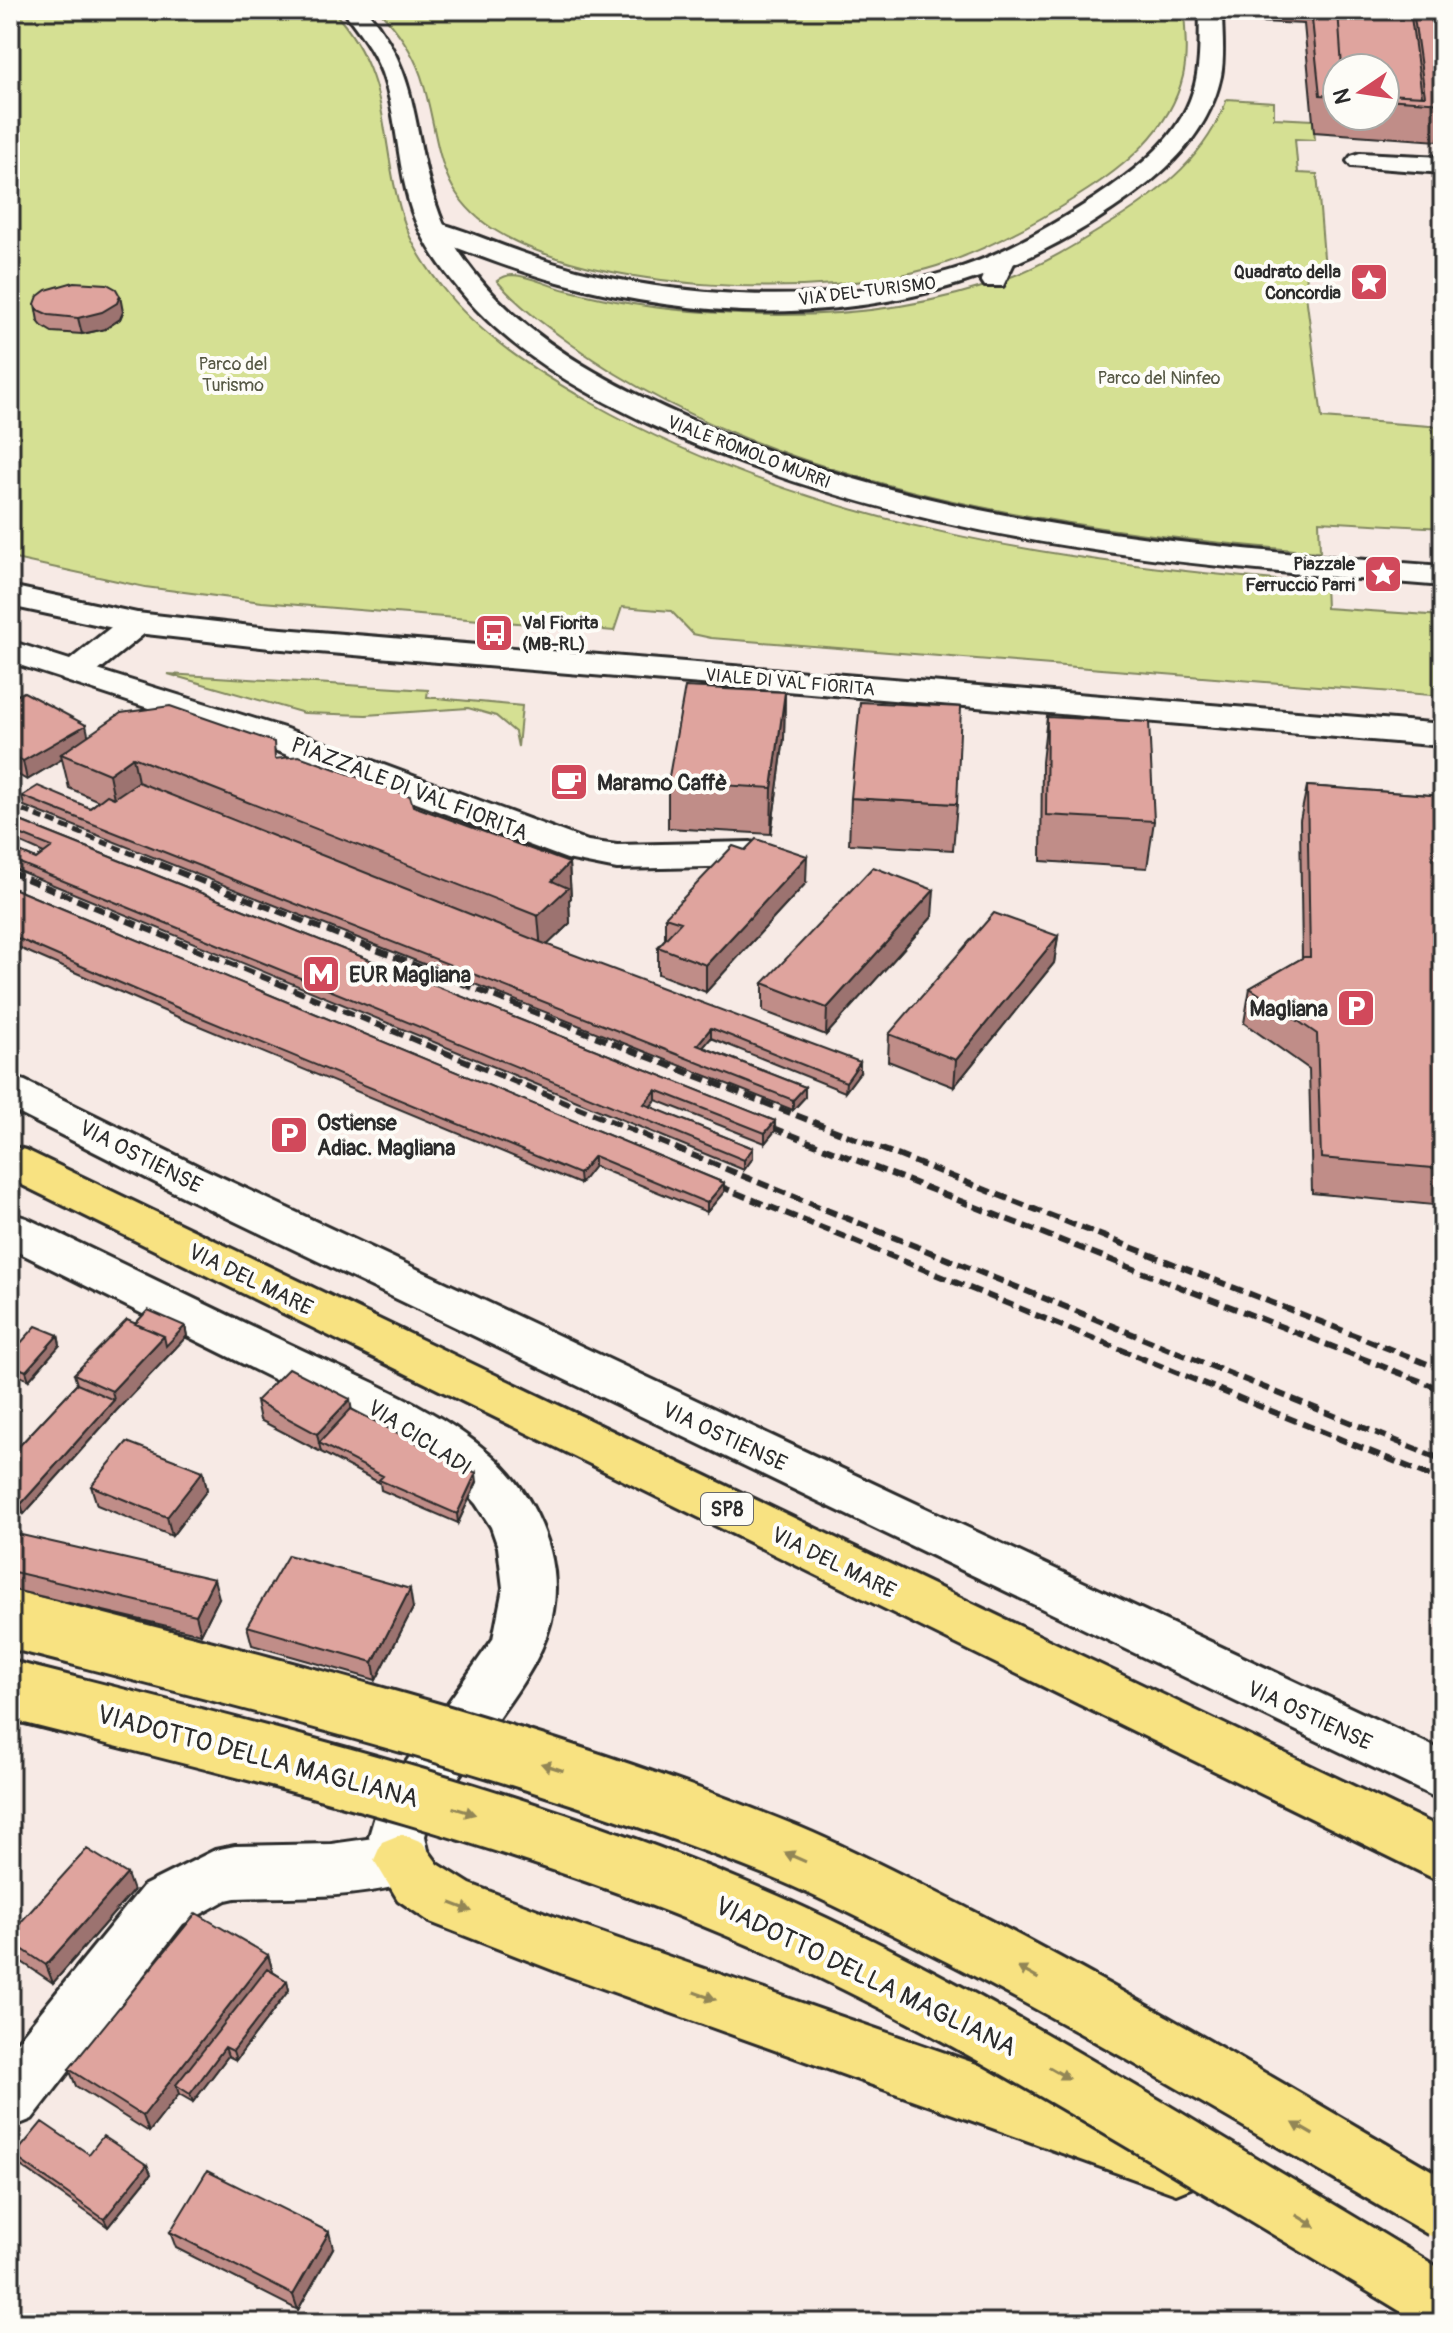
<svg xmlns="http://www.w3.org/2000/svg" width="1453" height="2333" font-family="Pangolin,sans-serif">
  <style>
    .green { fill: #d5e093; stroke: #80865f; stroke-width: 2 }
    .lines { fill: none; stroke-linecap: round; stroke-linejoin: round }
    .pedestrian-casing { stroke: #2b2b2b; stroke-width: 6 }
    .minor-casing { stroke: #2b2b2b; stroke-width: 6 }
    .tertiary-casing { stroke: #2b2b2b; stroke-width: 6 }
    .secondary-casing { stroke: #2b2b2b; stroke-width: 6 }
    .primary-casing { stroke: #2b2b2b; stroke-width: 6 }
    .trunk-casing { stroke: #2b2b2b; stroke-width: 6 }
    .pedestrian { fill: #fdfcf7; fill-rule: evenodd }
    .minor { fill: #fdfcf7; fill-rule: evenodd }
    .tertiary { fill: #fdfcf7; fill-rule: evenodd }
    .secondary { fill: #fdfcf7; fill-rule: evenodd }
    .primary { fill: #f8e281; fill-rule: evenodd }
    .trunk { fill: #f8e281; fill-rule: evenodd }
    .rail-far1 { stroke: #2b2b2b; stroke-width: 5; stroke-dasharray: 9 5; stroke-linecap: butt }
    .rail { stroke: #2b2b2b; stroke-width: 6; stroke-dasharray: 12 6; stroke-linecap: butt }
    .trunk-bridge-casing { stroke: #2b2b2b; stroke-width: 63; stroke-linecap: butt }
    .trunk-bridge { stroke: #f8e281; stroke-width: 57 }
    .wall { fill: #c08d88; stroke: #2b2b2b; stroke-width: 2; fill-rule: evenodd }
    .shaded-wall { fill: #9c736f; stroke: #2b2b2b; stroke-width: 2 }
    .building { fill: #dfa49e; stroke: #2b2b2b; stroke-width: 2 }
    .oneway { fill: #928656 }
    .labels { text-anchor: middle; stroke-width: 8; stroke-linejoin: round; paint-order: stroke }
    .far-poi-label { font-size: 18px; font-weight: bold; fill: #2b2b2b; stroke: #fdfcf7; text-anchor: end }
    .far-street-label { font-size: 18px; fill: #2b2b2b; stroke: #fdfcf7 }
    .far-park-label { font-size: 18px; fill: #565845; stroke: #fdfcf7 }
    .shield { fill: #fdfcf7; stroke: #6a6a68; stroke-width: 2 }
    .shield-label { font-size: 20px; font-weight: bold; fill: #2b2b2b }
    .poi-label { font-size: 22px; font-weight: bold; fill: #2b2b2b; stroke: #fdfcf7; text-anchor: start }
    .street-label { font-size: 22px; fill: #2b2b2b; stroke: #fdfcf7 }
    .near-street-label { font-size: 26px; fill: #2b2b2b; stroke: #fdfcf7 }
  </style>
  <rect width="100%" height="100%" fill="#f7eae5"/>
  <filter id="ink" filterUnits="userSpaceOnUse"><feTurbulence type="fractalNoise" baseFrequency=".0125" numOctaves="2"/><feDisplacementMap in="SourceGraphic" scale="16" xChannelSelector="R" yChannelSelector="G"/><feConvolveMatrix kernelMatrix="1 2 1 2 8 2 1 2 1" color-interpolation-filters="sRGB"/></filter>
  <g filter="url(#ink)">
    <path class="green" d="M 10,10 L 332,10 C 396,79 377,146 406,227 C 414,249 427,268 441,286 C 480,336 535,371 590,402 C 813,528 1073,565 1325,584 L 1326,608 L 1443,616 L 1443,696 L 711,638 L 693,634 L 671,611 L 622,607 L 614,631 L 262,602 L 145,587 L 10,558 Z
      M 379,10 L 1184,10 C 1185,32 1188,55 1183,76 C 1170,131 1123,168 1078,196 C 1034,224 987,250 937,266 C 826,301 592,293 493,229 C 432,190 441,136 421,76 C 412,50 397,30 379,10 Z
      M 1227,99 L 1274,102 L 1274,118 L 1313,120 L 1315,140 L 1295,139 L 1298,173 L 1317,174 L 1325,269 L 1307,269 L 1306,295 L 1322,418 L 1443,427 L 1443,528 L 1319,521 L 1320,552 C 1078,533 772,490 571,344 C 545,325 518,306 497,281 C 502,277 507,275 513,275 C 531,276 549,286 566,290 C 606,300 649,308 691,311 C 795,320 909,315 1008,278 C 1045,264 1080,242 1114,221 C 1163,190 1207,155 1227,99 Z
      M 168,674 L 428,690 L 427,697 L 522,706 L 518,747 L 515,732 L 496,716 L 468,708 L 366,715 L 304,713 Z"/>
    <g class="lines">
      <defs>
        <path id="pedestrian" d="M 1002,253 L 1011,256 L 1015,261 L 1003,286 L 985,286 L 981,280 L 993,256 Z"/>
        <path id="minor" d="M 1200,10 L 1222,10 C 1222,32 1225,55 1221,76 C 1207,143 1152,184 1098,219 C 939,322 742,332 562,283 C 515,271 470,252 425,236 L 421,230 L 425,224 L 434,222 C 463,229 491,242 520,252 C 558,266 597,276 637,283 C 738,300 850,301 949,271 C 1001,256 1049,227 1095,198 C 1132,173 1173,143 1190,100 C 1202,71 1199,40 1200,10 Z
          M 1427,10 L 1443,10 L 1443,47 L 1435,45 Z
          M 1360,153 L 1443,157 L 1443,173 L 1351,166 L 1347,161 L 1351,156 Z
          M 75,663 L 284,728 L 588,841 L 617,845 L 751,842 L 764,846 L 770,854 L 764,862 L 751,866 L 617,869 L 567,859 L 258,744 L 63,680 L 58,673 L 63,666 Z
          M 402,1834 L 422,1842 L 430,1860 L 422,1878 C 363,1900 297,1896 235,1898 L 226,1900 L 183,1924 L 32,2119 L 10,2128 L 10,2050 L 143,1886 L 215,1850 L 235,1846 L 331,1844 Z"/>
        <path id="tertiary" d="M 343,10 L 366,10 C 423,77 410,132 437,207 C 445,232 460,255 477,276 C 528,339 605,381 678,414 C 919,524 1182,546 1443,566 L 1443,586 C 1176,565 905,542 658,428 C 583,393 505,350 454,283 C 433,257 414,227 407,194 C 397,154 396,112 382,73 C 373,48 358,31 343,10 Z
          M 137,613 L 149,616 L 154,623 L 149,630 L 87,680 L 75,683 L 10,662 L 10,641 L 70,660 L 125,616 Z
          M 10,1213 L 26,1218 C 112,1258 197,1301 283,1341 C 353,1375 431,1403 490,1454 C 533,1491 563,1554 553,1611 C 546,1654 519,1688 495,1723 C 474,1755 452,1787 430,1818 L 425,1836 L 430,1860 L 422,1878 L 402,1886 L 382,1878 L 374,1860 L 369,1836 L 377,1809 L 385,1792 L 493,1639 L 503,1588 L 498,1547 L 491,1527 L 476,1504 L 456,1482 L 402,1443 L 10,1248 Z"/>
        <path id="secondary" d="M 10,586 L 137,613 L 270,628 L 1443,724 L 1443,746 L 270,648 L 137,633 L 10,606 Z
          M 10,1077 L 25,1081 L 204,1169 L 1443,1751 L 1443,1801 L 172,1191 L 10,1109 Z"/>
        <path id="primary" d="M 10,1146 L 26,1150 L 1443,1829 L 1443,1883 L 10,1179 Z"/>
        <path id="trunk" d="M 402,1834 L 422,1842 L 438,1864 L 470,1884 L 564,1920 L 1198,2141 L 1207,2163 L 1198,2185 L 1176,2194 L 563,1974 L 430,1922 L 398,1900 L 374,1860 L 382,1842 Z"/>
      </defs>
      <use href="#pedestrian" class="pedestrian-casing"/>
      <use href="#minor" class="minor-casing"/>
      <use href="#tertiary" class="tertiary-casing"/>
      <use href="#secondary" class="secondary-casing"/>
      <use href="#primary" class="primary-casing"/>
      <use href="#trunk" class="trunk-casing"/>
      <use href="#pedestrian" class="pedestrian"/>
      <use href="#minor" class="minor"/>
      <use href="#tertiary" class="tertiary"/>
      <use href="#secondary" class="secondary"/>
      <use href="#primary" class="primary"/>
      <use href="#trunk" class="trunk"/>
      <path class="rail-far1" d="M 10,805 L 148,860"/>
      <path class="rail" d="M 143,858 L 1443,1370
        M 10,872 L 755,1181 L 1443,1460
        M 756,1121 L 1443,1390
        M 702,1179 L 1443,1481"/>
      <defs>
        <path id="trunk-bridge" d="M 10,1619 C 273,1687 538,1751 790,1854 C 847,1878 903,1908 959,1936 C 1124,2021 1283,2117 1443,2210
          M 10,1690 C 254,1752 501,1810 734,1908 C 885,1971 1026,2054 1166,2137 C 1258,2193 1351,2247 1443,2304"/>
      </defs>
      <use href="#trunk-bridge" class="trunk-bridge-casing"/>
      <use href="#trunk-bridge" class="trunk-bridge"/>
    </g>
    <path class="wall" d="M 1260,10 L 1430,10 L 1443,90 L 1443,115 L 1438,141 L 1314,132 L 1304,24 L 1260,22 ZM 1337,68 L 1385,68 L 1385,116 L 1337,116 Z
      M 35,304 L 123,312 L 120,319 L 105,329 L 82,334 L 52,332 L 42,326 L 38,321 Z
      M 10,691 L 88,736 L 277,759 L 413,806 L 569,863 L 571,898 L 569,900 L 570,923 L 547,945 L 860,1072 L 845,1092 L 711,1038 L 703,1047 L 805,1087 L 805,1097 L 793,1110 L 24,806 L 22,796 L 90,808 L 99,801 L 69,788 L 62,759 L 27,780 L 10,770 Z
      M 785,692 L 784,738 L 771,834 L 668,828 L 668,782 Z
      M 1047,717 L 1154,821 L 1147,868 L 1041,861 L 1042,762 Z
      M 1307,786 L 1443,796 L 1443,1206 L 1312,1193 L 1309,1069 L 1244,1023 L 1250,988 L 1302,958 L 1300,820 Z
      M 851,798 L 957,804 L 953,850 L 849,844 Z
      M 10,817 L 775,1121 L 775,1131 L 765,1143 L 656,1100 L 650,1107 L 753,1148 L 753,1158 L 744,1170 L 10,867 L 10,848 L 36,859 L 44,853 L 10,838 Z
      M 806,883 L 706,992 L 658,974 L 658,947 L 665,939 L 665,917 Z
      M 10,887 L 724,1183 L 724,1192 L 707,1212 L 594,1166 L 580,1184 L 180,1018 L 10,944 Z
      M 932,917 L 826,1035 L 763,1011 L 763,983 Z
      M 1058,936 L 1054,963 L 954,1087 L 888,1061 L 889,1034 Z
      M 135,1324 L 185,1326 L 187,1336 L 117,1410 L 24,1514 L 10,1508 L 10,1456 L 77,1384 L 74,1374 Z
      M 58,1335 L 60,1345 L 29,1380 L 10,1372 L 10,1355 Z
      M 256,1401 L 351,1409 L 477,1482 L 458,1523 L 381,1490 L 380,1483 L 260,1420 Z
      M 203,1471 L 207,1490 L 172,1536 L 97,1505 L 91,1486 Z
      M 10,1546 L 219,1598 L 201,1634 L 10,1589 Z
      M 413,1608 L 376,1680 L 252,1645 L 247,1626 Z
      M 133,1891 L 53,1983 L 13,1956 L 10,1948 L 10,1934 Z
      M 268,1955 L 273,1972 L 287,1981 L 289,1990 L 236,2060 L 228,2056 L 193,2102 L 179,2094 L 149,2132 L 76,2086 L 69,2069 Z
      M 89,2154 L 147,2165 L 151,2174 L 108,2227 L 18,2164 L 14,2156 Z
      M 170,2232 L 333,2248 L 298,2310 L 176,2248 Z"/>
    <path class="shaded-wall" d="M 120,296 L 123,312 L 120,319 L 105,329 L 82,334 L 78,318 Z
      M 785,692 L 784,738 L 771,834 L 772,788 Z
      M 86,725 L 90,743 L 61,754 L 62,759 L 27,780 L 23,761 Z
      M 133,757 L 140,791 L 116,808 L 109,774 Z
      M 807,856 L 806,883 L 706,992 L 706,965 Z
      M 569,863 L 571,898 L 569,900 L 570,923 L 541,951 L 538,916 L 552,881 Z
      M 934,890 L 932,917 L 826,1035 L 827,1008 Z
      M 1058,936 L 1054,963 L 954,1087 L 956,1060 Z
      M 711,1028 L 711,1038 L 697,1055 L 697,1045 Z
      M 860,1062 L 860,1072 L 845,1092 L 846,1082 Z
      M 805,1087 L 805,1097 L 793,1110 L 793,1100 Z
      M 656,1090 L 656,1100 L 644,1114 L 644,1104 Z
      M 775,1121 L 775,1131 L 765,1143 L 765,1133 Z
      M 753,1148 L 753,1158 L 744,1170 L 744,1160 Z
      M 594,1156 L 594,1166 L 580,1184 L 579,1174 Z
      M 724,1183 L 724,1192 L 707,1212 L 707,1203 Z
      M 185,1326 L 187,1336 L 117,1410 L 24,1514 L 21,1504 L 114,1400 L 112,1391 L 164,1336 Z
      M 58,1335 L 60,1345 L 29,1380 L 26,1371 Z
      M 350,1399 L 353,1418 L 319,1443 L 321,1452 L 317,1434 Z
      M 203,1471 L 207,1490 L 172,1536 L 167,1517 Z
      M 476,1473 L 477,1482 L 458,1523 L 457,1514 Z
      M 214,1579 L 219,1598 L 201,1634 L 196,1615 Z
      M 410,1589 L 413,1608 L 376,1680 L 373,1662 Z
      M 127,1874 L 133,1891 L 53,1983 L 46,1965 Z
      M 268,1955 L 273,1972 L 176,2085 L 179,2094 L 149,2132 L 143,2116 Z
      M 287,1981 L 289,1990 L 236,2060 L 233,2051 Z
      M 225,2047 L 228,2056 L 193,2102 L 190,2094 Z
      M 147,2165 L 151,2174 L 108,2227 L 104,2219 Z
      M 329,2232 L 333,2248 L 298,2310 L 293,2295 Z"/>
    <path class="building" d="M 1311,10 L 1338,10 L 1342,68 L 1337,68 L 1337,96 L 1320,95 Z
      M 1338,10 L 1410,10 L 1422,96 L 1385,94 L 1385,68 L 1342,68 Z
      M 1413,10 L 1430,10 L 1443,90 L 1443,103 L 1385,99 L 1385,94 L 1425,96 Z
      M 74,282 L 107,284 L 116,289 L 120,296 L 117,303 L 102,312 L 78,318 L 49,315 L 38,310 L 35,304 L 38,296 L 46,290 Z
      M 685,687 L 785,692 L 772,788 L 668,782 Z
      M 10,691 L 18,695 L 24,692 L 86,725 L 23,761 L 10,754 Z
      M 860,702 L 961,707 L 957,804 L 851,798 Z
      M 170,706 L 274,742 L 275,759 L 299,756 L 410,796 L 413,806 L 569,863 L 552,881 L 568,888 L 538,916 L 133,757 L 109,774 L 61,754 L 121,713 Z
      M 1047,717 L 1149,722 L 1154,821 L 1046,815 Z
      M 138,782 L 540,942 L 860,1062 L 846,1082 L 711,1028 L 697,1045 L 805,1087 L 793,1100 L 22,796 L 38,786 L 90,808 L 107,795 L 114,798 Z
      M 1307,786 L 1443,796 L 1443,1169 L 1321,1158 L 1317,1034 L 1250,988 L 1304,957 L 1310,957 Z
      M 10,817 L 775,1121 L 765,1133 L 656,1090 L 644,1104 L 753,1148 L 744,1160 L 10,859 L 10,848 L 36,859 L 52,847 L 10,830 Z
      M 756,839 L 807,856 L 706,965 L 658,947 L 681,922 L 665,917 L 733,846 L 745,850 Z
      M 873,867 L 934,890 L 827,1008 L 763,983 Z
      M 10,887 L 724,1183 L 707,1203 L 594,1156 L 579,1174 L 178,1008 L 10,935 Z
      M 994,913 L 1058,936 L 956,1060 L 889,1034 Z
      M 148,1310 L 185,1326 L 166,1346 L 164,1336 L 135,1324 Z
      M 127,1320 L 164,1336 L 112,1391 L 74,1374 Z
      M 36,1326 L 58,1335 L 26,1371 L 10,1364 L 10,1355 Z
      M 289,1368 L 350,1399 L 317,1434 L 256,1401 Z
      M 77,1384 L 114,1400 L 21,1504 L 10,1500 L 10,1456 Z
      M 351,1409 L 476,1473 L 457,1514 L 379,1480 L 383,1476 L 319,1443 Z
      M 127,1442 L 203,1471 L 167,1517 L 91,1486 Z
      M 17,1534 L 214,1579 L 196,1615 L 10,1571 L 10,1546 Z
      M 288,1555 L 410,1589 L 373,1662 L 247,1626 Z
      M 87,1849 L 127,1874 L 46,1965 L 10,1941 L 10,1934 Z
      M 196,1913 L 268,1955 L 143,2116 L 69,2069 Z
      M 267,1969 L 287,1981 L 233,2051 L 225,2047 L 190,2094 L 176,2085 Z
      M 42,2122 L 89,2154 L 103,2136 L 147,2165 L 104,2219 L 14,2156 Z
      M 207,2171 L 329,2232 L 293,2295 L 170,2232 Z"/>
    <defs><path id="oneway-solid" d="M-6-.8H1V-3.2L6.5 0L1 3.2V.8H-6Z" transform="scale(2)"/></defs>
    <g class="oneway">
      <use href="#oneway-solid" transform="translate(552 1767) rotate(-162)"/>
      <use href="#oneway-solid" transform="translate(464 1811) rotate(17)"/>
      <use href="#oneway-solid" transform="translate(795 1857) rotate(-156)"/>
      <use href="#oneway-solid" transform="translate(461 1907) rotate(21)"/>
      <use href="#oneway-solid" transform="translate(1028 1973) rotate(-151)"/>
      <use href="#oneway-solid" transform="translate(705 1996) rotate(19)"/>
      <use href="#oneway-solid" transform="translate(1059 2073) rotate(30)"/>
      <use href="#oneway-solid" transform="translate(1303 2129) rotate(-150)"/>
      <use href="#oneway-solid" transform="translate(1306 2221) rotate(31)"/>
    </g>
  </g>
  <defs>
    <symbol id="sight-square" viewBox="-11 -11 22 22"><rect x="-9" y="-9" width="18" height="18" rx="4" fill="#d1495b" stroke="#fdfcf7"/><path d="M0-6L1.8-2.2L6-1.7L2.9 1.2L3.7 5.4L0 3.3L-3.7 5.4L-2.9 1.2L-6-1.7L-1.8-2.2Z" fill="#fff"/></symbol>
    <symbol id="bus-square" viewBox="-11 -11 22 22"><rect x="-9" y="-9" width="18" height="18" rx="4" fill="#d1495b" stroke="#fdfcf7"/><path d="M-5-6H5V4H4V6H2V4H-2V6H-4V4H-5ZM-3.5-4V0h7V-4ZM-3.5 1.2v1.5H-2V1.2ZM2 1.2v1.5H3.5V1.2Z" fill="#fff"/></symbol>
    <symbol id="cafe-square" viewBox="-11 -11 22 22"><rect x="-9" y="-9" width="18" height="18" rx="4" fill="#d1495b" stroke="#fdfcf7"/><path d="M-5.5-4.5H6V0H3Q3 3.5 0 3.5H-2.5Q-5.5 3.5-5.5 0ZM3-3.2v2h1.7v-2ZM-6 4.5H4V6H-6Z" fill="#fff"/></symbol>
    <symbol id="metro-square" viewBox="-11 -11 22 22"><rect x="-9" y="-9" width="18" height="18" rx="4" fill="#d1495b" stroke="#fdfcf7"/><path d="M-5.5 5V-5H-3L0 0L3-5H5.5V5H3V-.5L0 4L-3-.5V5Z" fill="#fff"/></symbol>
    <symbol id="parking-square" viewBox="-11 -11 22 22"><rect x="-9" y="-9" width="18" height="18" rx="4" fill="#d1495b" stroke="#fdfcf7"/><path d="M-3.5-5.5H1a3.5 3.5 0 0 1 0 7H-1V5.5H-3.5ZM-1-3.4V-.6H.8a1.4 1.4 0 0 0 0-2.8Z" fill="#fff"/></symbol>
  </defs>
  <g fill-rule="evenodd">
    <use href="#sight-square" x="1347" y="260" width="44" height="44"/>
    <use href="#sight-square" x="1361" y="552" width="44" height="44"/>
    <use href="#bus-square" x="472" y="611" width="44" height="44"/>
    <use href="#cafe-square" x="547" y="760" width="44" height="44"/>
    <use href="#metro-square" x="299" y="952" width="44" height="44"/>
    <use href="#parking-square" x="1334" y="986" width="44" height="44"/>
    <use href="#parking-square" x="267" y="1113" width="44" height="44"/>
  </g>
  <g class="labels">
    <g class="far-poi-label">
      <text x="1341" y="278">Quadrato della<tspan x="1341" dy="21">Concordia</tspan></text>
      <text x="1355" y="570">Piazzale<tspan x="1355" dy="21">Ferruccio Parri</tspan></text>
      <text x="522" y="629" text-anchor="start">Val Fiorita<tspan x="522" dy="21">(MB-RL)</tspan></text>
    </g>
    <g class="far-street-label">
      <text transform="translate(867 291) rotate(-7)" y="6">VIA DEL TURISMO</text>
      <text transform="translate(749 452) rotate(21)" y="6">VIALE ROMOLO MURRI</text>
      <text transform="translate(790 682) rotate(5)" y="6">VIALE DI VAL FIORITA</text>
    </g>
    <g class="far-park-label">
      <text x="233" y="370">Parco del<tspan x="233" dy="21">Turismo</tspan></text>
      <text x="1159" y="384">Parco del Ninfeo</text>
    </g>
    <rect class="shield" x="701" y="1493" width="52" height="32" rx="6"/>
    <g class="shield-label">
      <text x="727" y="1516">SP8</text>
    </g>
    <g class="poi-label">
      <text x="597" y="790">Maramo Caffè</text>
      <text x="349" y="982">EUR Magliana</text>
      <text x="1328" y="1016" text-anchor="end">Magliana</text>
      <text x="317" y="1130">Ostiense<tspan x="317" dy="25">Adiac. Magliana</tspan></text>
    </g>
    <g class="street-label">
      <text transform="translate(410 788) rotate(21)" y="8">PIAZZALE DI VAL FIORITA</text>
      <text transform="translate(141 1156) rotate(27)" y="8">VIA OSTIENSE</text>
      <text transform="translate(251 1279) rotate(26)" y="8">VIA DEL MARE</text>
      <text transform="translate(725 1436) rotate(25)" y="8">VIA OSTIENSE</text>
      <text transform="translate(420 1437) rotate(33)" y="8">VIA CICLADI</text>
      <text transform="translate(834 1562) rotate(26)" y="8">VIA DEL MARE</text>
      <text transform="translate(1310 1715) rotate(25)" y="8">VIA OSTIENSE</text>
    </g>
    <g class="near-street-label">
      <text transform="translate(258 1756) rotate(15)" y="9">VIADOTTO DELLA MAGLIANA</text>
      <text transform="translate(866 1976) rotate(26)" y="9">VIADOTTO DELLA MAGLIANA</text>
    </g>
  </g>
  <rect width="1453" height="2333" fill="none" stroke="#fdfcf7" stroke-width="40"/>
  <rect x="20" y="20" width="1413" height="2293" fill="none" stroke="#2b2b2b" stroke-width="3" filter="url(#ink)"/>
  <g transform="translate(1361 92) rotate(257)"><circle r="38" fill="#fdfcf7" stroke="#a9a8a5" stroke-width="2"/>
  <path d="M0-6L14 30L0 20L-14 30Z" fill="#d1495b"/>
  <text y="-12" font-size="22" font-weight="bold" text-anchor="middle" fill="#2b2b2b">N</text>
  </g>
</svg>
